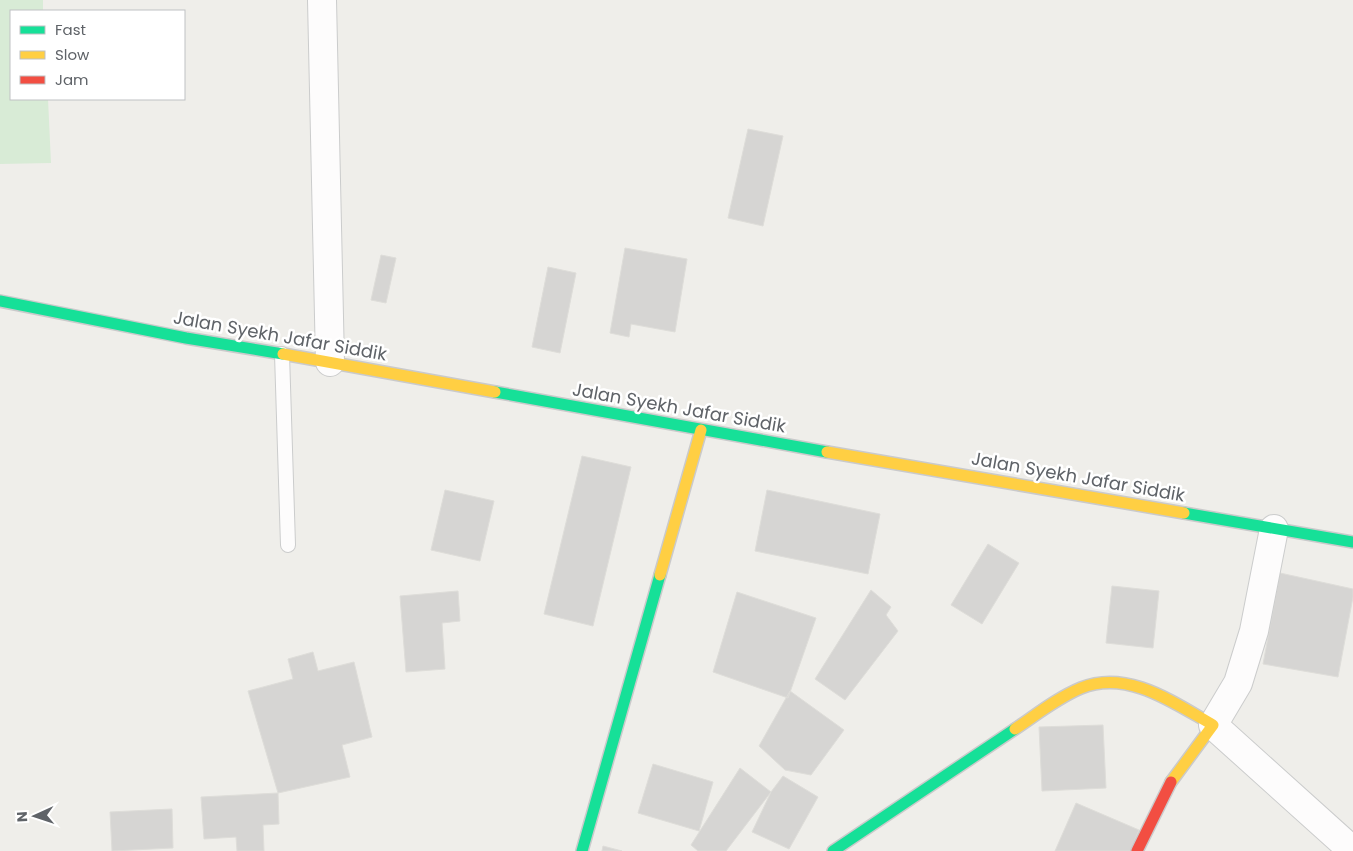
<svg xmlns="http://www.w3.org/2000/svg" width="1353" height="851" font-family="Poppins,sans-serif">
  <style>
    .green { fill: #d8ebd6 }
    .building { fill: #d6d5d3; stroke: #deddd9 }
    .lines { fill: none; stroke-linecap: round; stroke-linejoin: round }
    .lane-casing { stroke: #cbcccc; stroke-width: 16 }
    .street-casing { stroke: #cbcccc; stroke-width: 30 }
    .fast-casing { stroke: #cacacb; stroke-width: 14 }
    .slow-casing { stroke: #cacacb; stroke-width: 14 }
    .jam-casing { stroke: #cacacb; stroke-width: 14 }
    .lane { stroke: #fdfcfc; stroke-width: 14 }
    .street { stroke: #fdfcfc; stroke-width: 28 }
    .fast { stroke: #16e098; stroke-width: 11 }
    .slow { stroke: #ffcf43; stroke-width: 11 }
    .jam { stroke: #f24e42; stroke-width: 11 }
    .labels { text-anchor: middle; stroke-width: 5; stroke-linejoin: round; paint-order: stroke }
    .street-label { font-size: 18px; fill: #5f6368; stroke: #fff }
  </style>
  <rect width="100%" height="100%" fill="#efeeea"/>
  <path class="green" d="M 0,0 L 43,0 L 43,11 L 11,11 L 11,99 L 48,99 L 51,163 L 0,164 Z"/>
  <path class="building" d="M 748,129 L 783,136 L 763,226 L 728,218 Z
    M 625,248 L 687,259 L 675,332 L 631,324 L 629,337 L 610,333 Z
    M 381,255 L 396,258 L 386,303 L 371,300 Z
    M 548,267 L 576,273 L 560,353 L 532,347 Z
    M 582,456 L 631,467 L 593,626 L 544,614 Z
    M 445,490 L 494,501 L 480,561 L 431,550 Z
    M 767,490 L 880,514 L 868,574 L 755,551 Z
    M 988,544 L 1019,563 L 982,624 L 951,605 Z
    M 1280,573 L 1353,589 L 1353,597 L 1338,677 L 1263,664 Z
    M 1112,586 L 1159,591 L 1153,648 L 1106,643 Z
    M 871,590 L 891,607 L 886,615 L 898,631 L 845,700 L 815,679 Z
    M 458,591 L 460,621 L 442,623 L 445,669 L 406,672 L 400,596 Z
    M 737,592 L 816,618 L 788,698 L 713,672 Z
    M 313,652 L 318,671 L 354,662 L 372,737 L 342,745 L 350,777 L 278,793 L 248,691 L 293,679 L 288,659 Z
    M 790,691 L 844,730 L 811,775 L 785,770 L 759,746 Z
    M 1103,725 L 1106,788 L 1042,791 L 1039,727 Z
    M 653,764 L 713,782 L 699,831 L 638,813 Z
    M 740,768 L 771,792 L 726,851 L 698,851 L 691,845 Z
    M 783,776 L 818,797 L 789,849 L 752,832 L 771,792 Z
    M 278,793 L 279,824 L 263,825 L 264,851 L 237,851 L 236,837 L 204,839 L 201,797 Z
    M 1076,803 L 1139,830 L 1130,851 L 1055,851 Z
    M 172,809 L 173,848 L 112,851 L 110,812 Z
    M 603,846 L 622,851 L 602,851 Z"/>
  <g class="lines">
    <defs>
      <path id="lane" d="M 282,354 L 288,545"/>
      <path id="street" d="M 322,0 L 330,362
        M 1274,529 L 1254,631 L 1238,683 L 1213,725 L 1353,851"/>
      <path id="fast" d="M 0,301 L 186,338 L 283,354
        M 495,392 L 827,452
        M 1184,513 L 1353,542
        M 582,851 L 660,575
        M 833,851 L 1015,729"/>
      <path id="slow" d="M 283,354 L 495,392
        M 827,452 L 1184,513
        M 660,575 L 701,430
        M 1015,729 C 1036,715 1057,698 1081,688 C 1128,669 1174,703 1213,725 L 1171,782"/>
      <path id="jam" d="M 1137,851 L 1171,782"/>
    </defs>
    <use href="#lane" class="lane-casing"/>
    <use href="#street" class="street-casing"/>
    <use href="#fast" class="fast-casing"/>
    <use href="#slow" class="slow-casing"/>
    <use href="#jam" class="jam-casing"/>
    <use href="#lane" class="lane"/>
    <use href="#street" class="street"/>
    <use href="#fast" class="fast"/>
    <use href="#slow" class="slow"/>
    <use href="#jam" class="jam"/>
  </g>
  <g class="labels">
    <g class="street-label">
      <text transform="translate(280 336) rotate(10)" y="6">Jalan Syekh Jafar Siddik</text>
      <text transform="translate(679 408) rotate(10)" y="6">Jalan Syekh Jafar Siddik</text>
      <text transform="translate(1078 477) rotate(10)" y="6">Jalan Syekh Jafar Siddik</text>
    </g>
  </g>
  <rect x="10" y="10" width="175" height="90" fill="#ffffff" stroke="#bfc1c3"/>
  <rect x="20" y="26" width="25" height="8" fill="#16e098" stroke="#bfc1c3"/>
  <text x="55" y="35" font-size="15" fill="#5f6368">Fast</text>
  <rect x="20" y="51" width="25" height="8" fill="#ffcf43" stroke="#bfc1c3"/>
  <text x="55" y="60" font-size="15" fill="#5f6368">Slow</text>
  <rect x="20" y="76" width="25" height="8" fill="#f24e42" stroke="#bfc1c3"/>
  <text x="55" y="85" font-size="15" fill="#5f6368">Jam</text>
  <g transform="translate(35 816) rotate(267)" stroke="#ffffff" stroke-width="4" paint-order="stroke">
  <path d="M0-4L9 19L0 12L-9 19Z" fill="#5f6368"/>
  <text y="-8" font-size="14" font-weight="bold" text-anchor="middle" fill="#5f6368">N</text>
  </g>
</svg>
